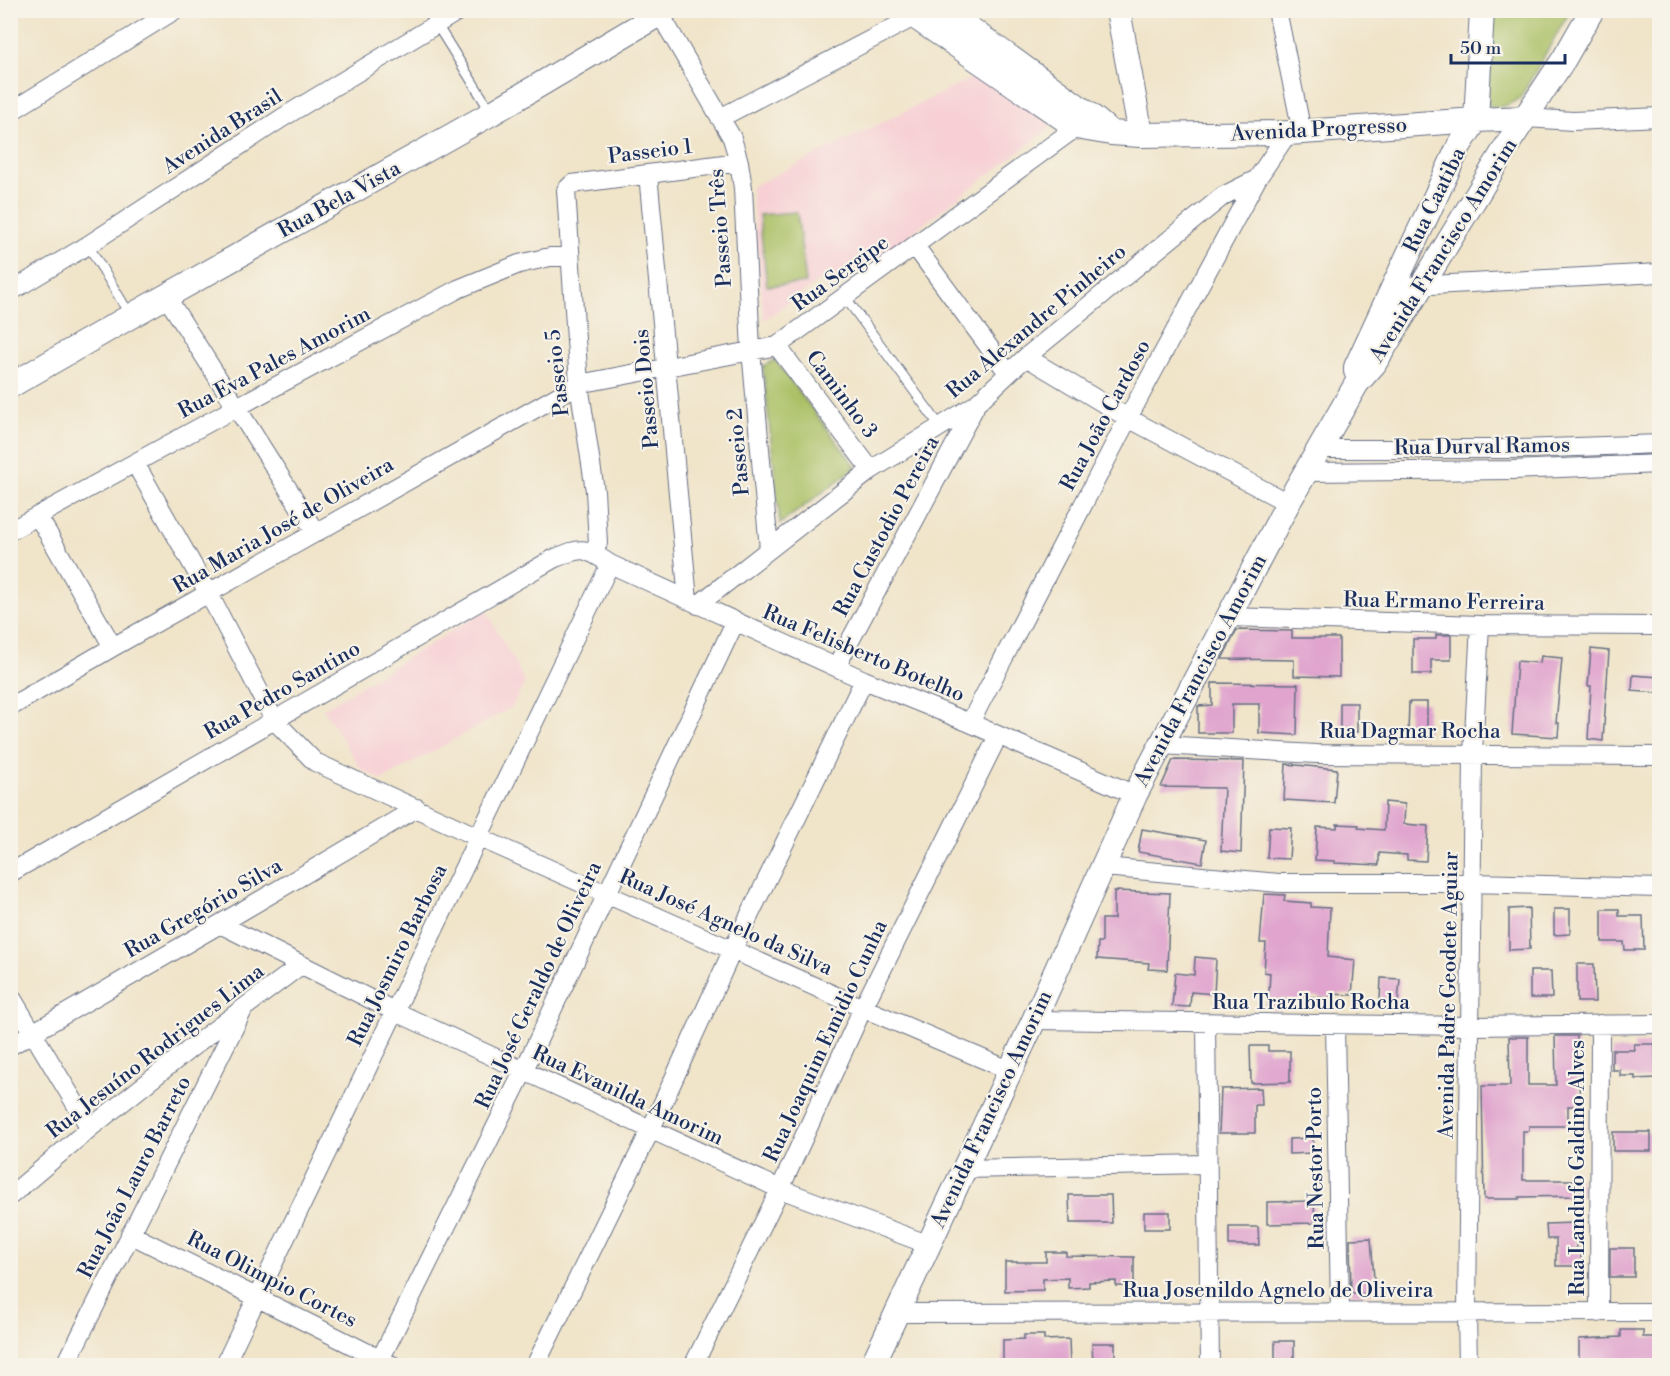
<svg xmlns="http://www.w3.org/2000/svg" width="1670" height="1376" font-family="'Libre Bodoni',serif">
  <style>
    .built { fill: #f7cfd4 }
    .green { fill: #aac065; stroke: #627862; stroke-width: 1.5 }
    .building { fill: #e0a4ce }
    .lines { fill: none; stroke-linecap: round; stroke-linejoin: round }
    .lane-casing { stroke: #666e83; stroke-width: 11 }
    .street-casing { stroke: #666e83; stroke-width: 20 }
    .secondary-casing { stroke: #666e83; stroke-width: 26 }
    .lane { stroke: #fff; stroke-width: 9 }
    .street { stroke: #fff; stroke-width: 18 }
    .secondary { stroke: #fff; stroke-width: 24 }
    .labels { text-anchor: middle; stroke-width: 4.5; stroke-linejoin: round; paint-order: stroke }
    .street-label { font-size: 21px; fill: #1b2f5e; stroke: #f7f3e8 }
  </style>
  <rect width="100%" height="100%" fill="#f7f3e8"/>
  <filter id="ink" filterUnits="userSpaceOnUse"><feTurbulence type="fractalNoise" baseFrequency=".0167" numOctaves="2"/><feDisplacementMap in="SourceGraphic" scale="12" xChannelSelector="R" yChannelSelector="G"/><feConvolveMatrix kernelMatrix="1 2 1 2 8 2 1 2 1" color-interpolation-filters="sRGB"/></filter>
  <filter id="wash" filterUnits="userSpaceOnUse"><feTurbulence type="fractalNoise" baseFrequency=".008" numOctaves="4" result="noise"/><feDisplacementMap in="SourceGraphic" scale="24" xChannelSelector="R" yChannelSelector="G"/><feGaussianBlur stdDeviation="1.35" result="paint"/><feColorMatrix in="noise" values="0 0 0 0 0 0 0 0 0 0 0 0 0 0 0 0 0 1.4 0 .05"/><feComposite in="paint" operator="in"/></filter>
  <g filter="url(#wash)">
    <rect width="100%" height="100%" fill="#f0e4c9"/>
    <path class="built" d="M 980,74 L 1049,123 L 1050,128 L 850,280 L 828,275 L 764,320 L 751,187 Z
      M 486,610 L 525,682 L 512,707 L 382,780 L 361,769 L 323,709 Z"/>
    <path class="green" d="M 1489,11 L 1570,11 L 1520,98 C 1510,105 1499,110 1487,105 Z
      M 797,212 L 806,283 L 767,286 L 759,215 Z
      M 775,360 L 856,467 L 780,524 L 763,366 Z"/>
    <g id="blocks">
      <path class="building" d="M 1237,630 L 1292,631 L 1292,638 L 1339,638 L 1339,677 L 1294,676 L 1294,660 L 1222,659 Z
        M 1436,635 L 1451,635 L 1451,660 L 1431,660 L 1431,674 L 1413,674 L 1413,639 L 1436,639 Z
        M 1591,649 L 1609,651 L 1603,741 L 1588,739 L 1591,686 L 1588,686 Z
        M 1541,656 L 1562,658 L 1556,723 L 1559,723 L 1558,737 L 1512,734 L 1517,661 L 1540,663 Z
        M 1633,675 L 1659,677 L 1659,693 L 1632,691 Z
        M 1212,683 L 1298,684 L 1297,735 L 1259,733 L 1259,704 L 1232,704 L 1232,733 L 1198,733 L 1198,706 L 1212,705 Z
        M 1409,702 L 1427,702 L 1427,734 L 1408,734 Z
        M 1340,703 L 1357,703 L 1357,732 L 1340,732 Z
        M 1173,760 L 1244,761 L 1241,853 L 1221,851 L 1224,788 L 1161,787 Z
        M 1286,764 L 1337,769 L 1334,803 L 1284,800 Z
        M 1385,802 L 1405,804 L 1404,824 L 1428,826 L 1426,861 L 1407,860 L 1407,855 L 1379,853 L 1379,865 L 1335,863 L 1335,861 L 1315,860 L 1317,827 L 1337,828 L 1337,824 L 1359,825 L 1358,828 L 1384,830 Z
        M 1269,827 L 1291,828 L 1289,859 L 1267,858 Z
        M 1142,829 L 1206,840 L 1202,863 L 1138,852 Z
        M 1114,891 L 1170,893 L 1167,970 L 1148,969 L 1149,963 L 1097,959 L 1098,942 L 1102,942 L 1102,919 L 1114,919 Z
        M 1264,894 L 1285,895 L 1284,901 L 1311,903 L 1311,907 L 1330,908 L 1328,957 L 1355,960 L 1352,995 L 1330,994 L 1330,998 L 1303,996 L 1303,1001 L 1283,999 L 1282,1010 L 1268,1009 L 1270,973 L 1264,972 L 1266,943 L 1260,943 Z
        M 1529,908 L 1530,949 L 1509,950 L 1509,909 Z
        M 1554,909 L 1570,909 L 1570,934 L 1554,935 Z
        M 1602,909 L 1619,909 L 1619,916 L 1643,916 L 1644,950 L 1625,950 L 1624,942 L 1602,942 Z
        M 1195,957 L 1216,959 L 1214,994 L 1191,992 L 1190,1007 L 1172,1006 L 1175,973 L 1194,975 Z
        M 1577,964 L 1594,964 L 1595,1002 L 1577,1002 Z
        M 1530,971 L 1551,971 L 1552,998 L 1530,998 Z
        M 1381,978 L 1400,979 L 1398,1002 L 1380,1000 Z
        M 1555,1036 L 1577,1036 L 1580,1106 L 1568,1106 L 1568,1126 L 1529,1126 L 1529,1131 L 1523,1131 L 1523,1180 L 1580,1180 L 1581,1196 L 1519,1197 L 1519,1199 L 1484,1199 L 1482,1086 L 1510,1086 L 1509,1037 L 1528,1037 L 1528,1085 L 1556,1085 Z
        M 1634,1044 L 1655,1044 L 1656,1078 L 1635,1079 L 1635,1076 L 1620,1076 L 1620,1070 L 1612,1070 L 1612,1050 L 1635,1050 Z
        M 1250,1046 L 1268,1046 L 1268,1051 L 1290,1051 L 1290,1082 L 1251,1083 Z
        M 1261,1088 L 1262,1105 L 1255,1105 L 1255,1133 L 1219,1133 L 1221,1089 Z
        M 1613,1132 L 1651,1132 L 1651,1151 L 1613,1151 Z
        M 1313,1138 L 1313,1153 L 1289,1154 L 1289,1139 Z
        M 1069,1195 L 1111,1195 L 1112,1223 L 1070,1223 Z
        M 1314,1201 L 1315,1223 L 1267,1224 L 1267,1202 Z
        M 1144,1212 L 1170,1212 L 1170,1229 L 1144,1229 Z
        M 1576,1223 L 1576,1249 L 1581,1249 L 1581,1266 L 1556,1266 L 1556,1239 L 1547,1239 L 1546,1224 Z
        M 1229,1227 L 1258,1227 L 1259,1245 L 1229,1245 Z
        M 1371,1238 L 1375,1293 L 1351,1294 L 1350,1239 Z
        M 1610,1248 L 1634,1248 L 1634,1277 L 1610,1277 Z
        M 1046,1252 L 1066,1252 L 1066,1256 L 1134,1257 L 1134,1286 L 1116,1286 L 1116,1281 L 1089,1282 L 1089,1287 L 1068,1288 L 1068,1278 L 1043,1279 L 1043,1290 L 1005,1291 L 1005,1262 L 1046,1262 Z
        M 1621,1330 L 1643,1330 L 1643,1337 L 1659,1337 L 1659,1365 L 1579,1365 L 1579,1339 L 1621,1337 Z
        M 1024,1335 L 1044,1335 L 1044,1340 L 1069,1339 L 1070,1365 L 1003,1365 L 1003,1340 L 1024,1339 Z
        M 1275,1341 L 1294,1341 L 1294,1365 L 1275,1365 Z
        M 1092,1343 L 1115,1343 L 1115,1365 L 1093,1365 Z"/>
    </g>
  </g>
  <g filter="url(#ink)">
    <use href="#blocks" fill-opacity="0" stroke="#666e83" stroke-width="1.5"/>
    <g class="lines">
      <defs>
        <path id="lane" d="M 437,25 L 491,112
          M 88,245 L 130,315
          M 845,297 L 940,426"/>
        <path id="street" d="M 1277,10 L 1302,132
          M 660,14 L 732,138 L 739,162 L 743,188 L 751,350 L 769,549
          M 10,112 L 175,10
          M 720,118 L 914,17 L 934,10
          M 1526,118 L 1573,121 L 1660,117
          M 648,174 L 688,600
          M 915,246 L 1008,373
          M 1412,286 L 1660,273
          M 10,292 L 88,245 L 282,118 L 460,10
          M 166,296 L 316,533
          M 777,346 L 871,470
          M 1026,357 L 1128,418 L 1288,503
          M 1318,449 L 1521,449 L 1660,444
          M 135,463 L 209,594 L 274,720 L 315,762 L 480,838 L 863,1008 L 1009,1070
          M 1306,472 L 1512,470 L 1660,464
          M 38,516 L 113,647
          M 10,531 L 237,407 L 458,289 L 519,264 L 550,257 L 569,257
          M 593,553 L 598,543 L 595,491 L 579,384 L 566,190 L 572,184 L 739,162
          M 698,605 L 871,470 L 975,405 L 1026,357 L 1223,196 L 1257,179
          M 1228,617 L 1480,625 L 1660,626
          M 836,667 L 975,407
          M 10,707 L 113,647 L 579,384 L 777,346 L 1085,121
          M 970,723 L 1128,418 L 1257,179 L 1288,133
          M 1161,745 L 1316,754 L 1660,756
          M 1104,867 L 1279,883 L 1472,883 L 1660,888
          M 10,873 L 553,559 C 582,547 583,546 610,564 L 864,680 L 970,723 L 1135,795
          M 220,924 L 394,1011 L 780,1189 L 927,1244
          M 10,995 L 90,1128
          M 1034,1020 L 1472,1026 L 1660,1024
          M 1206,1023 L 1210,1366
          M 1335,1024 L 1340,1311
          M 10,1046 L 220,924 L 417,808
          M 962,1169 L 1207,1164
          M 10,1196 L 90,1128 L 205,1037 L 301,965
          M 130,1234 L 394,1366
          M 896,1313 L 1660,1312
          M 1599,1313 L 1600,1024
          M 65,1366 L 244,1008
          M 224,1366 L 610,564
          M 377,1366 L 523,1072 L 735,622
          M 535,1366 L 650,1131 L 733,949 L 864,680
          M 693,1366 L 780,1189 L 863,1008 L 998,736
          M 1468,1366 L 1467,1313 L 1473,753 L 1480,625"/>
        <path id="secondary" d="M 905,10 L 1076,127 L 1111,133 L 1141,135 L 1288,133 L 1476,120 L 1526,118
          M 944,10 L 1091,116 L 1109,131
          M 1118,10 L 1141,135
          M 1356,371 L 1356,367 L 1459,146 L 1476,120 L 1482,10
          M 10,386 L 131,316 L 492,113 L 666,10
          M 872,1366 L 1034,1020 L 1135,795 L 1288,503 L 1357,383 L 1374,364 L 1511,139 L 1564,59 L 1592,10"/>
      </defs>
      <use href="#lane" class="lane-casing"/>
      <use href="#street" class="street-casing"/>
      <use href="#secondary" class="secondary-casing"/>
      <use href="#lane" class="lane"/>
      <use href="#street" class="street"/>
      <use href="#secondary" class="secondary"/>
    </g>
  </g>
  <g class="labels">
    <g class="street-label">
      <text transform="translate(1319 129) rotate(-3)" y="7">Avenida Progresso</text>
      <text transform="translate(222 131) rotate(-33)" y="7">Avenida Brasil</text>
      <text transform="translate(650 151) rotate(-7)" y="7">Passeio 1</text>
      <text transform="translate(339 199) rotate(-29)" y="7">Rua Bela Vista</text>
      <text transform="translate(1434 200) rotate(-64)" y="7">Rua Caatiba</text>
      <text transform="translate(720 228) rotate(-94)" y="7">Passeio Três</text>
      <text transform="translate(1443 250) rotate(-58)" y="7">Avenida Francisco Amorim</text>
      <text transform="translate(840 273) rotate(-36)" y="7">Rua Sergipe</text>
      <text transform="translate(1036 321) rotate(-40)" y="7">Rua Alexandre Pinheiro</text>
      <text transform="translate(274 362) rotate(-28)" y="7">Rua Eva Pales Amorim</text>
      <text transform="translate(557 373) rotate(-96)" y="7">Passeio 5</text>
      <text transform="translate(646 389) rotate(-95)" y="7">Passeio Dois</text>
      <text transform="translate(842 394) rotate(53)" y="7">Caminho 3</text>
      <text transform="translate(1105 415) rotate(-62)" y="7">Rua João Cardoso</text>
      <text transform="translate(1482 446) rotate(-1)" y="7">Rua Durval Ramos</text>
      <text transform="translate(738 452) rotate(-95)" y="7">Passeio 2</text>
      <text transform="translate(283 525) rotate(-30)" y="7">Rua Maria José de Oliveira</text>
      <text transform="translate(886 526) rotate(-62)" y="7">Rua Custodio Pereira</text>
      <text transform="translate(1444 601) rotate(1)" y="7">Rua Ermano Ferreira</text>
      <text transform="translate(864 653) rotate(23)" y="7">Rua Felisberto Botelho</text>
      <text transform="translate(1200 670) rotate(-62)" y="7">Avenida Francisco Amorim</text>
      <text transform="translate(282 690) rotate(-30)" y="7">Rua Pedro Santino</text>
      <text x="1410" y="738">Rua Dagmar Rocha</text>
      <text transform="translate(203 908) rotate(-30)" y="7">Rua Gregório Silva</text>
      <text transform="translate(726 922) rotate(24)" y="7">Rua José Agnelo da Silva</text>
      <text transform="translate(397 955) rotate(-64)" y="7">Rua Josmiro Barbosa</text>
      <text transform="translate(538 985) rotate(-65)" y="7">Rua José Geraldo de Oliveira</text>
      <text transform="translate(1448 995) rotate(-89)" y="7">Avenida Padre Geodete Aguiar</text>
      <text x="1311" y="1009">Rua Trazibulo Rocha</text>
      <text transform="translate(825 1041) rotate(-65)" y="7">Rua Joaquim Emidio Cunha</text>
      <text transform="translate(155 1051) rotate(-38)" y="7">Rua Jesuíno Rodrigues Lima</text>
      <text transform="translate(628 1095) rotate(25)" y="7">Rua Evanilda Amorim</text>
      <text transform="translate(991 1109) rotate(-65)" y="7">Avenida Francisco Amorim</text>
      <text transform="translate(1315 1168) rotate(-91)" y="7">Rua Nestor Porto</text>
      <text transform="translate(1577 1168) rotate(-90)" y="7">Rua Landufo Galdino Alves</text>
      <text transform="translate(134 1177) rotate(-63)" y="7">Rua João Lauro Barreto</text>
      <text transform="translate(272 1279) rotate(27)" y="7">Rua Olimpio Cortes</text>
      <text x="1278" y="1297">Rua Josenildo Agnelo de Oliveira</text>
    </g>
  </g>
  <rect width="1670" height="1376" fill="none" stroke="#f7f3e8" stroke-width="36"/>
  <path d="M1451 54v9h114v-9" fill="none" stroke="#1b2f5e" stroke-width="3"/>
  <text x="1460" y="54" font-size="18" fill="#1b2f5e" stroke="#f7f3e8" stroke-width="4.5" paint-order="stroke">50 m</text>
</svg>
